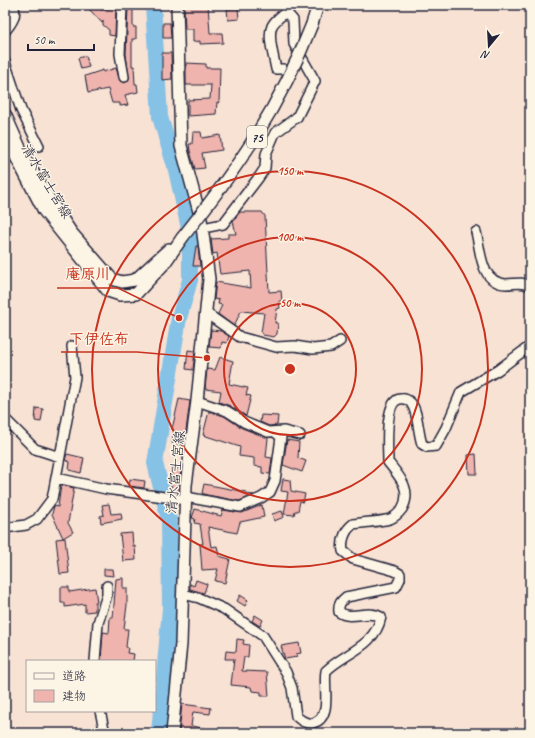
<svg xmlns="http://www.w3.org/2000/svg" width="535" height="738" font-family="Caveat,'Klee One',sans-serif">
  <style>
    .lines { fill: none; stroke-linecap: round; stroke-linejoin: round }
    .river { stroke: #86c1e6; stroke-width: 16 }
    .building { fill: #efb4ad; stroke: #22223b }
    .minor-casing { stroke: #22223b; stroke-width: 12 }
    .major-casing { stroke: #22223b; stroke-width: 14 }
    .minor { stroke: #fcf5e5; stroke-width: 9 }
    .major { stroke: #fcf5e5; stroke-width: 11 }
    .major-bridge-casing { stroke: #22223b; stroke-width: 14; stroke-linecap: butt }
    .major-bridge { stroke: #fcf5e5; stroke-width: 11 }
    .ring { fill: none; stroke: #c8321e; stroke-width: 2 }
    .labels { text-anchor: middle; stroke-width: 3; stroke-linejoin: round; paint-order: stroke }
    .shield { fill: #fcf5e5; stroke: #63616e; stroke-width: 1 }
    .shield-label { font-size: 13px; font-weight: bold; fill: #22223b }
    .street-label { font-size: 14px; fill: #22223b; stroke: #fcf5e5 }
    .centre { fill: #c8321e; stroke: #fcf5e5; stroke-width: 2 }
    .ring-label { font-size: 12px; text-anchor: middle; font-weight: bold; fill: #c8321e; stroke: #fcf5e5; stroke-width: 3; stroke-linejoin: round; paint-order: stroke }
    .leader { fill: none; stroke: #c8321e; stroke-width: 1.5 }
    .callout-dot { fill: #c8321e; stroke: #fcf5e5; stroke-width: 1.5 }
    .callout-label { font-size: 15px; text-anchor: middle; font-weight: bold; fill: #c8321e; stroke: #fcf5e5; stroke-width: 3; stroke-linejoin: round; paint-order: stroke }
  </style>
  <rect width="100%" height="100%" fill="#f8e2d4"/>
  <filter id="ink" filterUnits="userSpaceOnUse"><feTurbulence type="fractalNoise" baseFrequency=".025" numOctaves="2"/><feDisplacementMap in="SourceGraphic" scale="8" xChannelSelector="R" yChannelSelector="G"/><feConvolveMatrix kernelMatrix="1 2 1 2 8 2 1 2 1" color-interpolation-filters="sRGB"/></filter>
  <g filter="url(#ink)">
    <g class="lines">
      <path class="river" d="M 153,5 L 160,117 L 176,170 L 190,233 L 190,280 L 179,318 L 155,463 L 169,520 L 170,608 L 159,733"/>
    </g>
    <path class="building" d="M 89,5 L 101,5 L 101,10 L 116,7 L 115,36 L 109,35 L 109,30 L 103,25 L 103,21 L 102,23 L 90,10 Z
      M 184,5 L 208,5 L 210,33 L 222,33 L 223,43 L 200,44 L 200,41 L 193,42 L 193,29 L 185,29 Z
      M 128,8 L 133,8 L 133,27 L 136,27 L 136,39 L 132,39 L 132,66 L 134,66 L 135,84 L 137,84 L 138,92 L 125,95 L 128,105 L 120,106 L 120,103 L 112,103 L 108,89 L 88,93 L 85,76 L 103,70 L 103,72 L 116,68 L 120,81 L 125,83 L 129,79 L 126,54 Z
      M 238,8 L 239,19 L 228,20 L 227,9 Z
      M 163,23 L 170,23 L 171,38 L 163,38 Z
      M 162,53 L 171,53 L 172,79 L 162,80 Z
      M 86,56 L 89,67 L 81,69 L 78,58 Z
      M 186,63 L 206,64 L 206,68 L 220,68 L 219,103 L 217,102 L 216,114 L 188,116 L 188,100 L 210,99 L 211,85 L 186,85 Z
      M 193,132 L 201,132 L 202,138 L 220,135 L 222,150 L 202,153 L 205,168 L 195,169 L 190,151 L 189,144 L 192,144 Z
      M 240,212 L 262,212 L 265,216 L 269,292 L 281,291 L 282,301 L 279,301 L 280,308 L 277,309 L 275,323 L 278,323 L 277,334 L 274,337 L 263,335 L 261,333 L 264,313 L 241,311 L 234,326 L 218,314 L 222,305 L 218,304 L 219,300 L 214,299 L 216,282 L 251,288 L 250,271 L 220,274 L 217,253 L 213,254 L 211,239 L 228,238 L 228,234 L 236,234 L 233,221 Z
      M 196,246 L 198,246 L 200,266 L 193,266 Z
      M 211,330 L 221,331 L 229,336 L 227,343 L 222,342 L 221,348 L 209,347 Z
      M 188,350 L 195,351 L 193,370 L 186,369 Z
      M 220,357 L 233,361 L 229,384 L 248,388 L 246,395 L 251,396 L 246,416 L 230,406 L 219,402 L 221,391 L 205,389 L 207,369 L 215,370 Z
      M 179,399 L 190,401 L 184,445 L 172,443 L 174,430 L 172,429 Z
      M 36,408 L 43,409 L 41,422 L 35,421 Z
      M 209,411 L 224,416 L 242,428 L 268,438 L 266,457 L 272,458 L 270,474 L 262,473 L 262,467 L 254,466 L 254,458 L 239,456 L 240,447 L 203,435 Z
      M 261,415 L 278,416 L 277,425 L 269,426 L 260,422 Z
      M 287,440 L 299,442 L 298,458 L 306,461 L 302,472 L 283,465 Z
      M 67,454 L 84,458 L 81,473 L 69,470 L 70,462 L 65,460 Z
      M 476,454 L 477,474 L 469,474 L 468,455 Z
      M 172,467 L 181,469 L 179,493 L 171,492 Z
      M 130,479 L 145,481 L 144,488 L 129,486 Z
      M 283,479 L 290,480 L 291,491 L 305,494 L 303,502 L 300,501 L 298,511 L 295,511 L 294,515 L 284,514 L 288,492 L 281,491 Z
      M 204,484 L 246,492 L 246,494 L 254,495 L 239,501 L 207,495 L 202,493 Z
      M 61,485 L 74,488 L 68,523 L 73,532 L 63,538 L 52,514 L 54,506 L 58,507 Z
      M 109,504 L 111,514 L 121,513 L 122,519 L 101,523 L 100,516 L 104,515 L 102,505 Z
      M 262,505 L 264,517 L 240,522 L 237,533 L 208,527 L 211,547 L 217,546 L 219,556 L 230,559 L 225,583 L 215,581 L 218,569 L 202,570 L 200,544 L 203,544 L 200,524 L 194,523 L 195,519 L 192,518 L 195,509 L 221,516 L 223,510 L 242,513 Z
      M 282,511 L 284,517 L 274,521 L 272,514 Z
      M 132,533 L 133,546 L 135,546 L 136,560 L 123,561 L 120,534 Z
      M 65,538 L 69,573 L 60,574 L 56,539 Z
      M 104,569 L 113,569 L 114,576 L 104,575 Z
      M 123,578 L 123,588 L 127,588 L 127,605 L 124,629 L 128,629 L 126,647 L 128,648 L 127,653 L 134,654 L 133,661 L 101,661 L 103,632 L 109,633 L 110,617 L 113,617 L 116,579 Z
      M 196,580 L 207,584 L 204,593 L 190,589 L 190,584 L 194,586 Z
      M 61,587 L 69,587 L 69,592 L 95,588 L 97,602 L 95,602 L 95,611 L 85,612 L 85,604 L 65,607 L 65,603 L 61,603 Z
      M 240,595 L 248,600 L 245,606 L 237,601 Z
      M 255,615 L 263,620 L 260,626 L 252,621 Z
      M 237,639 L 244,640 L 243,644 L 249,645 L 248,657 L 244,657 L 242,671 L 267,672 L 269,696 L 261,696 L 261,692 L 252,691 L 251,687 L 231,685 L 234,659 L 225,659 L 226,651 L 236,652 Z
      M 299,643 L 301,653 L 296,654 L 297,657 L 285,659 L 281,646 Z
      M 182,704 L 211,708 L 210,714 L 193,712 L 191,726 L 209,729 L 208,733 L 179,733 Z"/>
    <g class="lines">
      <defs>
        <path id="minor" d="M 122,5 L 120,54 L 124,77
          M 5,31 C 11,24 18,15 13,5
          M 5,62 L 21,110 L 39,146
          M 283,69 L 276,69 C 274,57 267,37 272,26 C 275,20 281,16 286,12
          M 203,228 L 223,224 L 259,177 L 265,168 L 266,154 L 275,133 L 297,117 L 315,81 L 294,44 L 293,20 L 286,12 L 283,5
          M 476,232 C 481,251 480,283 506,284 C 515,284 522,281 530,286
          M 206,313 L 240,337 L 276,347 L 295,346 L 313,349 L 331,347 L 340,341
          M 197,401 L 227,411 L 244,422 L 268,432 L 284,431 L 300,435
          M 5,419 L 35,449 L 60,457
          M 57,478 L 106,489 L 186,500
          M 186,497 L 240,507 L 261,498 L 270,492 L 275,481 L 281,437 L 276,433
          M 5,528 L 26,525 L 37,519 L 52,499 L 75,377 L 72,346
          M 183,594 L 199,598 L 224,609 L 263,636 L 286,672 L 292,688 L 296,716 C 301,721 306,724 313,723 C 333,718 323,686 326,671 C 344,653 375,647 381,617 C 368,609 352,621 339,612 C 338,604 341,601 346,597 L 396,587 L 400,579 L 400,574 L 395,571 L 353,559 L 343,551 C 341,541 345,530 353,524 C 365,522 379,522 390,519 C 395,517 399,513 402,509 C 413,490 399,476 388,462 C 388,450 384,401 400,399 C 404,398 409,400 411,403 C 418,411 418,433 422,444 L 427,447 L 436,446 L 446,428 L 461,392 L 498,370 L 530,346
          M 95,661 L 98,623 L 107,595 L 107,586
          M 100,711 L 105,733"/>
        <path id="major" d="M 312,24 L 318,5
          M 5,114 L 25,159 L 53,205 L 71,232 L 112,279 L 122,282 L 135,280 L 169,249
          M 5,136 L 44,211 L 108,291 L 120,295 L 136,294 L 164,264 L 182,238
          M 172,733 L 181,644 L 186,485 L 197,401 L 209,279 L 201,219 L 181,146 L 177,5"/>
      </defs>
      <use href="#minor" class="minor-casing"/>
      <use href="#major" class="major-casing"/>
      <use href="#minor" class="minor"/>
      <use href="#major" class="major"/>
      <defs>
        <path id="major-bridge" d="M 182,238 C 237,169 280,107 312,24"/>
      </defs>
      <use href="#major-bridge" class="major-bridge-casing"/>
      <use href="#major-bridge" class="major-bridge"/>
    </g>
  </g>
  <g class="ring">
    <circle cx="290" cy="369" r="66"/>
    <circle cx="290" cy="369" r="132"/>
    <circle cx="290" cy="369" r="198"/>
  </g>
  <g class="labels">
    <rect class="shield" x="247" y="126" width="20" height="22" rx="3"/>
    <g class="shield-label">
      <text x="257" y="142">75</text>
    </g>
    <g class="street-label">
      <text transform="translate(47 181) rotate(59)" y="5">清水富士宮線</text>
      <text transform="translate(175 472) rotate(-84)" y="5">清水富士宮線</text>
    </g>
  </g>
  <circle cx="290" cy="369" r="6" class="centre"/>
  <g class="ring-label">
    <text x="290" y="175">150 m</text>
    <text x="290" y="241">100 m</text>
    <text x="290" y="307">50 m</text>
  </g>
  <path class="leader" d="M179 318L118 288H57M207 358L137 352H61"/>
  <g class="callout-dot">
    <circle cx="179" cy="318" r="4"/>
    <circle cx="207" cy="358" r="4"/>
  </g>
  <g class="callout-label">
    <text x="88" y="279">庵原川</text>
    <text x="99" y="344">下伊佐布</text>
  </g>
  <rect width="535" height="738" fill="none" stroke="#fcf5e5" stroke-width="20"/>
  <rect x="10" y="10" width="515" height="718" fill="none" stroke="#22223b" stroke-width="1.5" filter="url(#ink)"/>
  <rect x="26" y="660" width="130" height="52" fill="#fcf5e5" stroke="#a5a1a1"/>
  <rect x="34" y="673" width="20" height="6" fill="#fcf5e5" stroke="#a5a1a1"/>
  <text x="62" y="680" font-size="12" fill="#22223b">道路</text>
  <rect x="34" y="690" width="20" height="12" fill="#efb4ad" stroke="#a5a1a1"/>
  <text x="62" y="700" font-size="12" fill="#22223b">建物</text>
  <g transform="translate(489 46) rotate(198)" stroke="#fcf5e5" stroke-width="3" paint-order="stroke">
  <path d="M0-3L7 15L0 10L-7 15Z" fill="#22223b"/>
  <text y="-6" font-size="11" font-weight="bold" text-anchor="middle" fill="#22223b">N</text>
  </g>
  <path d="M28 44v6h66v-6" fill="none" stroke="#22223b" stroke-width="2"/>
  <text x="34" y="44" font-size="12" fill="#22223b" stroke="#fcf5e5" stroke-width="3" paint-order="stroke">50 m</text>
</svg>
